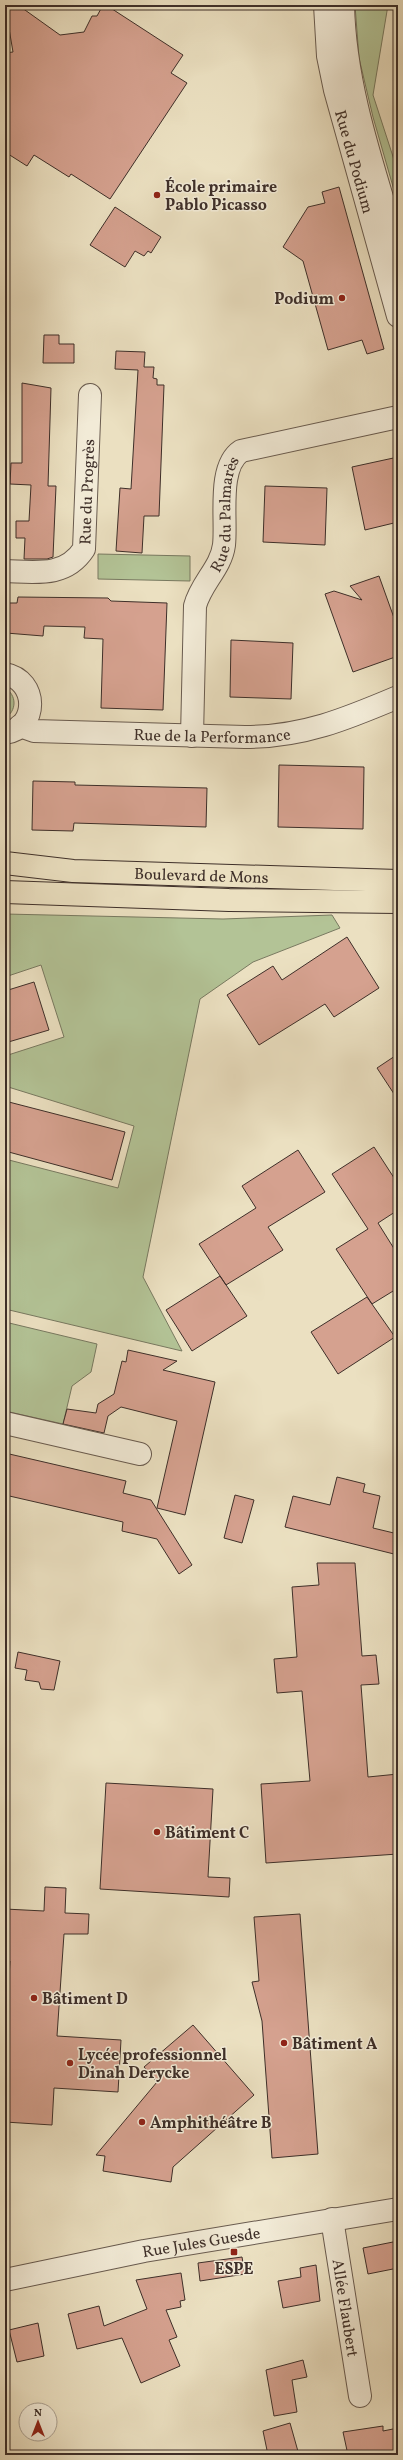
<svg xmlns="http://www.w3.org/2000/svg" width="403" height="2460" font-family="Vollkorn,serif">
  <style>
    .green { fill: #b3c396; stroke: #787960 }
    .building { fill: #d5a18f; stroke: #3e2f29 }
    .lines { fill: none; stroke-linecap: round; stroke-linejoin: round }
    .minor-casing { stroke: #695b4f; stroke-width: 24 }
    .major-casing { stroke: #3e2f29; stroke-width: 24 }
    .minor { stroke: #f2ebd7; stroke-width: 22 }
    .major { stroke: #ebe0c1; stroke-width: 22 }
    .poi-dot { fill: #8f2418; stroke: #f2ebd7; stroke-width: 1.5 }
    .labels { text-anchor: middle; stroke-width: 3; stroke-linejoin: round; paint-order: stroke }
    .street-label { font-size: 16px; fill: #3e2f29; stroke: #f2ebd7 }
    .poi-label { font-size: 16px; font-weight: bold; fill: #3e2f29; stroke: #f2ebd7; text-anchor: start }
  </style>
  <rect width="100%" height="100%" fill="#ebe0c1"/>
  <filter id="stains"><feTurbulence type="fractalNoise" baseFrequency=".005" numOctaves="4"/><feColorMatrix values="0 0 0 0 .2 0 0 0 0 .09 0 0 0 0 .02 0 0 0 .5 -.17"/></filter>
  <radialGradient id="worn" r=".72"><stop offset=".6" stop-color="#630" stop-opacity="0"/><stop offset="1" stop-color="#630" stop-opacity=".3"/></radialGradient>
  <path class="green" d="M 355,5 L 388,5 L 373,95 L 398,172 L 398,204 L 373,117 L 359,58 Z
    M 98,554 L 190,556 L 190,581 L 98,579 Z
    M 5,688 C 17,695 17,711 5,718 Z
    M 5,914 L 223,919 L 332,915 L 340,928 L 253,962 L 200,999 L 143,1277 L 182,1351 L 5,1309 L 5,1159 L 118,1188 L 134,1126 L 5,1086 L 5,1056 L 64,1037 L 41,965 L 5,977 Z
    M 5,1322 L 97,1344 L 91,1372 L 72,1386 L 63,1424 L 5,1411 Z"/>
  <path class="building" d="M 5,5 L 18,5 L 60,35 L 84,32 L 92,16 L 97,16 L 103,5 L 106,5 L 183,55 L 171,73 L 187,83 L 110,199 L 71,174 L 69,177 L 34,155 L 27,166 L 5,152 L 5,53 L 13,52 Z
    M 339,187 L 384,349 L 367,354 L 362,340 L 328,350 L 303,261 L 283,247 L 308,207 L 325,203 L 322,192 Z
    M 115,207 L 161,237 L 151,253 L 148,251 L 144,256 L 135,251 L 125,267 L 90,245 Z
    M 44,335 L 59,335 L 59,344 L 74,344 L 74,363 L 43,363 Z
    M 116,351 L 145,352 L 144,367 L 154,367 L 153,378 L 157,379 L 157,385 L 164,385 L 159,516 L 144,516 L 142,553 L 116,551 L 120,488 L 131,489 L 138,370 L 115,369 Z
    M 22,383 L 51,388 L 48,486 L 56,486 L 53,557 L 47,559 L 24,559 L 25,538 L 16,538 L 16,521 L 29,521 L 31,485 L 10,484 L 11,463 L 22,463 Z
    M 398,457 L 398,522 L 365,530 L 352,467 Z
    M 265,486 L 327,488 L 325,545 L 263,542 Z
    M 379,576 L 398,629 L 398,656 L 353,672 L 325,594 L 334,591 L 362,600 L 350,586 Z
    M 18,597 L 108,598 L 111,601 L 167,603 L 163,710 L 101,708 L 103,639 L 84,638 L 85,627 L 44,626 L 43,636 L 6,633 L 5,603 L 17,603 Z
    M 231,640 L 293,643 L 291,699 L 230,697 Z
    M 279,765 L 364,767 L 363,829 L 278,827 Z
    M 33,781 L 75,782 L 75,785 L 207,788 L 206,827 L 74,823 L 73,831 L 32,830 Z
    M 347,937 L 379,988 L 334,1017 L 325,1004 L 259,1045 L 227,995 L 273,966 L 282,980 Z
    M 34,982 L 49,1030 L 5,1043 L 5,991 Z
    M 398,1054 L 398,1100 L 377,1068 Z
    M 5,1101 L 125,1132 L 112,1180 L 5,1151 Z
    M 374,1147 L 398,1184 L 398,1210 L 378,1223 L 398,1255 L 398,1288 L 372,1304 L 336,1249 L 368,1229 L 332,1174 Z
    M 298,1150 L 325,1192 L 268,1227 L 283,1250 L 226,1285 L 199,1244 L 256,1208 L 242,1186 Z
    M 220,1276 L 247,1316 L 192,1351 L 166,1310 Z
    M 367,1297 L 395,1337 L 338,1374 L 311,1332 Z
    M 128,1350 L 177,1361 L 163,1370 L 215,1382 L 185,1515 L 157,1508 L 177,1421 L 121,1407 L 108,1416 L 104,1433 L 63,1424 L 67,1409 L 96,1413 L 98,1404 L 114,1394 L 122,1361 L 126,1362 Z
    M 5,1453 L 126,1481 L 123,1493 L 151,1500 L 192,1565 L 179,1574 L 157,1539 L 122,1531 L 123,1522 L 5,1495 Z
    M 337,1477 L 365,1484 L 363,1492 L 380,1496 L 373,1528 L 398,1534 L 398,1555 L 285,1527 L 293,1496 L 330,1505 Z
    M 235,1495 L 254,1500 L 242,1543 L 224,1538 Z
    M 317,1563 L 355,1563 L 362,1656 L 376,1655 L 379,1684 L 361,1685 L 368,1777 L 398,1774 L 398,1854 L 266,1863 L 261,1784 L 310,1781 L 302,1691 L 277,1693 L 274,1659 L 297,1657 L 292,1587 L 319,1585 Z
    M 18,1652 L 60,1661 L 54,1690 L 41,1689 L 39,1682 L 25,1680 L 27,1670 L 15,1668 Z
    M 106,1783 L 213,1789 L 208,1877 L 230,1878 L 229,1897 L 100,1889 Z
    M 45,1887 L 66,1888 L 65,1913 L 89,1914 L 88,1934 L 64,1934 L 57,2036 L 121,2040 L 118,2092 L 54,2088 L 52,2125 L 5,2122 L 5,2040 L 10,1961 L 5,1961 L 5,1909 L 44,1911 Z
    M 300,1914 L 318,2154 L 272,2158 L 262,2021 L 252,1982 L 259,1981 L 254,1917 Z
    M 193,2025 L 254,2095 L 173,2167 L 171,2182 L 103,2171 L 105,2156 L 96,2155 L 157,2082 L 144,2067 Z
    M 398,2241 L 398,2268 L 368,2274 L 363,2248 Z
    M 242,2257 L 245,2274 L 200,2281 L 198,2263 Z
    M 316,2265 L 320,2301 L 283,2308 L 278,2281 L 301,2277 L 300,2268 Z
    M 181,2273 L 185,2300 L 180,2301 L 181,2307 L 166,2310 L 177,2337 L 169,2340 L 180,2366 L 141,2383 L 122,2338 L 77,2349 L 68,2314 L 99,2306 L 104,2326 L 147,2309 L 136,2280 Z
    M 38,2323 L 44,2356 L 17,2362 L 9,2330 Z
    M 303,2360 L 307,2377 L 292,2380 L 297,2412 L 274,2416 L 266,2370 Z
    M 290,2423 L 299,2455 L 268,2455 L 263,2431 Z
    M 383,2426 L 383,2431 L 398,2428 L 398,2455 L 348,2455 L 343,2432 Z"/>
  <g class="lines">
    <defs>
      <g id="minor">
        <path id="s1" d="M 325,5 L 328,56 L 335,90 L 398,316"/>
        <path d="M 343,5 C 345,90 375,171 398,251"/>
        <path id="s2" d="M 5,571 C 35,572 65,578 84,549 L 90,395"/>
        <path d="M 5,674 C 38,680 39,728 5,733"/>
        <path id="s3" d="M 20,726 L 34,731 L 245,737 C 303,737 346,719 398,697"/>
        <path id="s4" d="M 192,736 L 195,606 C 201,583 221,568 224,545 C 227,519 217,467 241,451 L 398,417"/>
        <path d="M 5,1423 L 140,1454"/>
        <path id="s5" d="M 332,2219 L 360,2396"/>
        <path id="s6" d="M 5,2280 L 144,2251 L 398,2209"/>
      </g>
      <g id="major">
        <path id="s7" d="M 5,863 L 73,871 L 398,881"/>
        <path d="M 5,892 L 229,900 L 398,902"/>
      </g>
    </defs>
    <use href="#minor" class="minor-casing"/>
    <use href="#major" class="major-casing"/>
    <use href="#minor" class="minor"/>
    <use href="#major" class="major"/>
  </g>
  <g class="poi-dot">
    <circle cx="157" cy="195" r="4"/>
    <circle cx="342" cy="298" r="4"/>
    <circle cx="157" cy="1832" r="4"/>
    <circle cx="34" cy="1998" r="4"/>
    <circle cx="284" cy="2043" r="4"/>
    <circle cx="70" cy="2063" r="4"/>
    <circle cx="142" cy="2122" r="4"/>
    <rect x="230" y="2248" width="8" height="8" rx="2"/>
  </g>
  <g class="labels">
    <g class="street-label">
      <text dy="6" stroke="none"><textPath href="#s1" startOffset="160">Rue du Podium</textPath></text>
      <text dy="6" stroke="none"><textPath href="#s2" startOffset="144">Rue du Progrès</textPath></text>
      <text dy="6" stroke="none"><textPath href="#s4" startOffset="229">Rue du Palmarès</textPath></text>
      <text dy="6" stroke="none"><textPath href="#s3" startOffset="193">Rue de la Performance</textPath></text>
      <text dy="6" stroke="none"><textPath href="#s7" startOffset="197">Boulevard de Mons</textPath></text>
      <text dy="6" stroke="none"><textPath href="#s6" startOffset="200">Rue Jules Guesde</textPath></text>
      <text dy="6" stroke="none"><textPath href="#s5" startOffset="90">Allée Flaubert</textPath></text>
    </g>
    <g class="poi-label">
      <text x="165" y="192">École primaire<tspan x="165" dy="18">Pablo Picasso</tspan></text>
      <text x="334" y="304" text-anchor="end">Podium</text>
      <text x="165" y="1838">Bâtiment C</text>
      <text x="42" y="2004">Bâtiment D</text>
      <text x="292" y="2049">Bâtiment A</text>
      <text x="78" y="2060">Lycée professionnel<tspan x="78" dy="18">Dinah Derycke</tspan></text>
      <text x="150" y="2128">Amphithéâtre B</text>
      <text x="234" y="2274" text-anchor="middle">ESPE</text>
    </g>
  </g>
  <rect width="403" height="2460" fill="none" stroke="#ebe0c1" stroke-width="20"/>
  <rect x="6" y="6" width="391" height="2448" fill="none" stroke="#3e2f29" stroke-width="2"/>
  <rect x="10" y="10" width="383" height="2440" fill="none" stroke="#3e2f29"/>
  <g transform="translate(38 2422)"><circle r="19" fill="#f2ebd7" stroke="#aaa091"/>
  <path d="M0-3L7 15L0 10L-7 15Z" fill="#8f2418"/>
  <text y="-6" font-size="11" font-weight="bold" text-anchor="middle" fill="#3e2f29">N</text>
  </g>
  <rect width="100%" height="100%" filter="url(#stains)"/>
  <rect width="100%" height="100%" fill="url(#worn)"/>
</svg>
